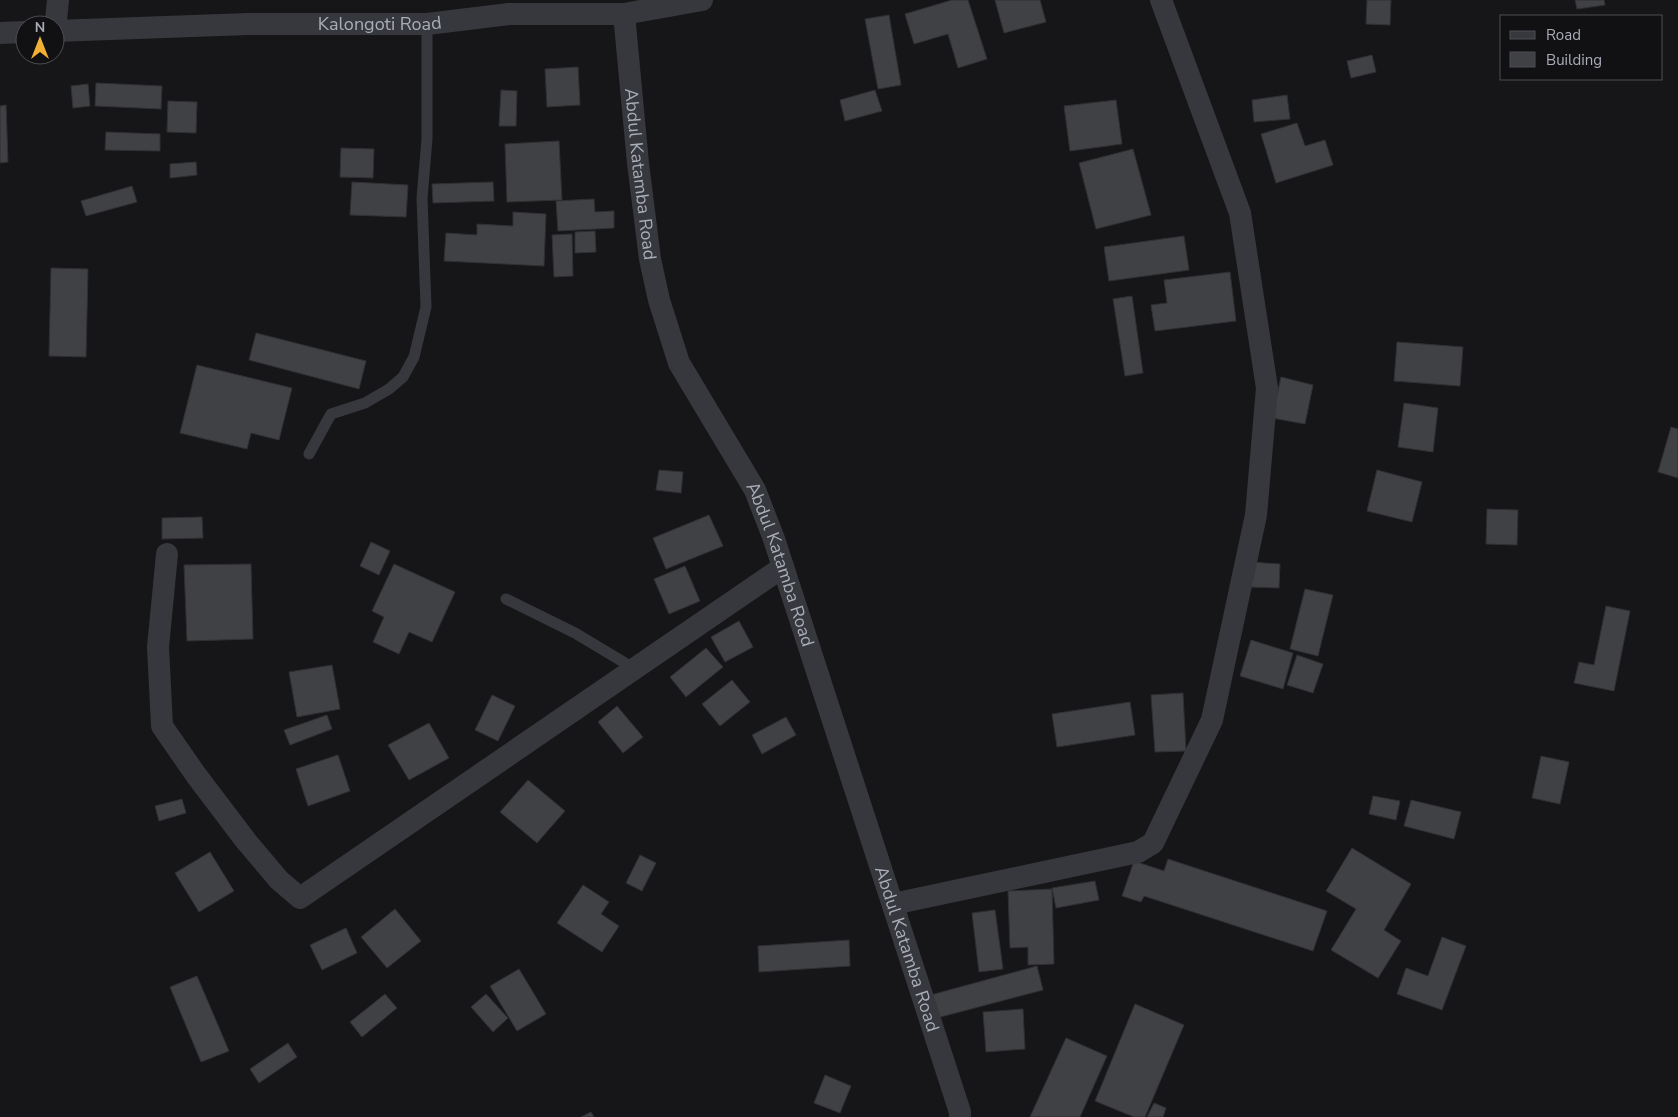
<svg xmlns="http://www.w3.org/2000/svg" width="1678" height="1117" font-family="'Nunito Sans',sans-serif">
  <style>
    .building { fill: #404145; stroke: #303034 }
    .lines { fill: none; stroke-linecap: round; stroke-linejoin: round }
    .lane { stroke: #37383d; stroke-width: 11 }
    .street { stroke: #37383d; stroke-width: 22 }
    .labels { text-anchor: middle; stroke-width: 4; stroke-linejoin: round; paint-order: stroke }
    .street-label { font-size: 18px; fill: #a8adb8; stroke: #111113 }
  </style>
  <rect width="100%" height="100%" fill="#161618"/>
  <path class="building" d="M 952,0 L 968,0 L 987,59 L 958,68 L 948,34 L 914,44 L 905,14 Z
    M 995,0 L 1040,0 L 1046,22 L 1004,33 Z
    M 1367,0 L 1391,0 L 1390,25 L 1366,24 Z
    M 1575,0 L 1604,0 L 1605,5 L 1577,9 Z
    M 889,15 L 901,85 L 878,89 L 865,19 Z
    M 1372,55 L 1376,72 L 1351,78 L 1347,61 Z
    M 578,67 L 580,105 L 547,107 L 545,69 Z
    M 96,83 L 162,86 L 161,109 L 95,106 Z
    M 88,84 L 90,106 L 73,108 L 71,86 Z
    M 501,90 L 517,91 L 516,126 L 499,126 Z
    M 875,90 L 882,111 L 845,121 L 840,100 Z
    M 1287,95 L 1290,119 L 1254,122 L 1252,100 Z
    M 1116,100 L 1122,144 L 1070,151 L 1064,106 Z
    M 168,101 L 197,102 L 196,133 L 167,132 Z
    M 6,105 L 8,162 L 0,163 L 0,106 Z
    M 1297,123 L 1305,146 L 1325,140 L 1333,165 L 1276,183 L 1261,134 Z
    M 106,132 L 160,134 L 160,151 L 105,150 Z
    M 559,141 L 562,200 L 507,202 L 505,144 Z
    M 341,148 L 374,149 L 373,178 L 340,177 Z
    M 1133,149 L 1151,215 L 1096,229 L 1079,163 Z
    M 196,162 L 197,175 L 170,178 L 170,164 Z
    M 352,182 L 408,185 L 406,217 L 350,215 Z
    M 493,182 L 494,201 L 433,203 L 432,184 Z
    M 132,186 L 137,202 L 86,216 L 81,201 Z
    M 594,199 L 595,212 L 614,211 L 614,228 L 558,231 L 556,201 Z
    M 513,212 L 546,214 L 544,266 L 444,261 L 446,233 L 477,235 L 477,224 L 513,226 Z
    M 595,231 L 596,252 L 575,253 L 575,232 Z
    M 572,234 L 573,276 L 554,277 L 552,235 Z
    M 1184,236 L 1189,270 L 1109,281 L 1104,247 Z
    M 51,268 L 88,269 L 86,357 L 49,356 Z
    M 1230,272 L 1236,321 L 1155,331 L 1151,305 L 1167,303 L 1164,280 Z
    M 1132,296 L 1143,373 L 1125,376 L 1113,299 Z
    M 256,333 L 366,361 L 359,389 L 249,360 Z
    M 1397,342 L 1463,347 L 1460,386 L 1394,381 Z
    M 197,365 L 292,388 L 279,440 L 251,433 L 247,449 L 180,433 Z
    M 1281,377 L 1313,385 L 1305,424 L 1272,418 Z
    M 1404,403 L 1438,408 L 1433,452 L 1398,447 Z
    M 1671,427 L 1678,429 L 1678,478 L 1658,472 Z
    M 659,470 L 683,472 L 681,493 L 656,490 Z
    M 1377,470 L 1422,482 L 1412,522 L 1367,511 Z
    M 1487,509 L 1518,510 L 1517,545 L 1486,544 Z
    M 709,515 L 723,546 L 666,569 L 653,538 Z
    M 202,517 L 203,538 L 162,539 L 162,518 Z
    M 371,542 L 390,551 L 379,575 L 360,566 Z
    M 1250,562 L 1280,564 L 1279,588 L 1249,587 Z
    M 251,564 L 253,639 L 187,641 L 184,565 Z
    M 394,564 L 455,592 L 432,642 L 409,632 L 399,654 L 373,642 L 384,617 L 372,611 Z
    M 685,566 L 700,601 L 669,614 L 654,579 Z
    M 1305,589 L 1333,595 L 1318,656 L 1290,649 Z
    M 1606,606 L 1630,611 L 1614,691 L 1574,683 L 1579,662 L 1594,665 Z
    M 739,621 L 753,647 L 725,662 L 711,637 Z
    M 1251,640 L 1293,653 L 1283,689 L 1240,676 Z
    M 706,648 L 723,667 L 686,697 L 670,677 Z
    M 1297,655 L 1323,664 L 1313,693 L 1287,685 Z
    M 332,665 L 340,709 L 297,717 L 289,672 Z
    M 732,680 L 750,702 L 720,726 L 702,704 Z
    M 1183,693 L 1186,751 L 1155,752 L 1151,695 Z
    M 492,695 L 515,706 L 498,741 L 475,730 Z
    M 1130,702 L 1135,735 L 1057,747 L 1052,714 Z
    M 617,706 L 643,737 L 623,753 L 598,722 Z
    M 327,715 L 332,729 L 290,745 L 284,730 Z
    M 786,717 L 796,735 L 762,754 L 752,735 Z
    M 429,723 L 449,758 L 409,780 L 388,745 Z
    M 338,755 L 350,791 L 308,806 L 296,769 Z
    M 1541,756 L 1569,762 L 1560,804 L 1532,798 Z
    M 528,780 L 565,811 L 537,843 L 500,812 Z
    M 1373,796 L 1400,801 L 1396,820 L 1369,814 Z
    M 182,799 L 186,813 L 159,821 L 155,806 Z
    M 1411,800 L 1461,812 L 1454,839 L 1404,826 Z
    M 1352,848 L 1411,884 L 1384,930 L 1401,941 L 1378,978 L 1331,950 L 1356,909 L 1326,891 Z
    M 210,852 L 234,891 L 199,912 L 175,873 Z
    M 640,855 L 656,863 L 642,891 L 626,883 Z
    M 1168,859 L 1327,911 L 1313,951 L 1144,896 L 1141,902 L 1122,896 L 1134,861 L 1164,871 Z
    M 1095,881 L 1099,900 L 1056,908 L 1052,888 Z
    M 583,885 L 609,902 L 601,914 L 619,926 L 602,952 L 557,923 Z
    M 1052,889 L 1054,964 L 1028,965 L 1028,947 L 1010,948 L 1008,891 Z
    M 395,909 L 421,941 L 387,968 L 361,937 Z
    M 995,910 L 1003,969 L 979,972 L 972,913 Z
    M 346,928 L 357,953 L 322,970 L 310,945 Z
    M 1442,937 L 1466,946 L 1442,1010 L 1397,994 L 1406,968 L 1428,976 Z
    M 849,940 L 850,966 L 759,972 L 758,946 Z
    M 1037,966 L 1043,990 L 933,1019 L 927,996 Z
    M 519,969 L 546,1014 L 517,1031 L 490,986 Z
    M 197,976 L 229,1051 L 201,1062 L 170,987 Z
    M 385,994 L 397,1008 L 362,1037 L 350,1022 Z
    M 486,994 L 508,1018 L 493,1032 L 471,1007 Z
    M 1135,1004 L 1184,1025 L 1145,1117 L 1134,1117 L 1095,1101 Z
    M 1023,1009 L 1025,1049 L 986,1052 L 983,1012 Z
    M 1066,1038 L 1107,1056 L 1080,1117 L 1030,1117 Z
    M 288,1043 L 297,1057 L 259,1083 L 250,1069 Z
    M 825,1075 L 851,1086 L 840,1113 L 814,1103 Z
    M 1154,1103 L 1166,1108 L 1163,1117 L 1147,1117 Z
    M 591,1112 L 594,1117 L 581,1117 Z"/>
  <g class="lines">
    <path class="lane" d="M 309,454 L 331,414 L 365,403 L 389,389 L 403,377 L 414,357 L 426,307 L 422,198 L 427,139 L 427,24
      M 506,599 L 575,633 L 635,669"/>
    <g class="street">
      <path id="s1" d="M 58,0 L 55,31 L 248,24 L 427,24 L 509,14 L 624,14 L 702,0"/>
      <path id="s2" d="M 624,14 L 638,163 L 650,259 L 659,300 L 679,363 L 755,490 L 774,539 L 960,1112 L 960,1117"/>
      <path d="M 0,33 L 25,32"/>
      <path d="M 167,554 L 158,647 L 162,726 L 196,775 L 246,841 L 279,880 L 300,898 L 783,567"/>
      <path d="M 893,904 L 1138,852 L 1153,843 L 1212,720 L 1256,515 L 1267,388 L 1240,213 L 1161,0"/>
    </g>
  </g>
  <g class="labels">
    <g class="street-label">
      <text dy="6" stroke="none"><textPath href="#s1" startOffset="356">Kalongoti Road</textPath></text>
      <text dy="6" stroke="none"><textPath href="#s2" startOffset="161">Abdul Katamba Road</textPath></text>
      <text dy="6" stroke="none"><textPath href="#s2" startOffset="581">Abdul Katamba Road</textPath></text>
      <text dy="6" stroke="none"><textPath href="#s2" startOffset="986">Abdul Katamba Road</textPath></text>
    </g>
  </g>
  <rect x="1500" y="15" width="162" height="65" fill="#111113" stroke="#4d4f55"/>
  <rect x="1510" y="31" width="25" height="8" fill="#37383d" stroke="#4d4f55"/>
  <text x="1546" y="40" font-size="15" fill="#a8adb8">Road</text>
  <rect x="1510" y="52" width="25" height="15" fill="#404145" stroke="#4d4f55"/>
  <text x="1546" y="65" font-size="15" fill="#a8adb8">Building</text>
  <g transform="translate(40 40)"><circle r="24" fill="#111113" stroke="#4d4f55"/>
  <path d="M0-4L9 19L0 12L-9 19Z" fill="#f2b134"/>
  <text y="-8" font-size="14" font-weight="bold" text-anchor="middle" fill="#a8adb8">N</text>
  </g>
</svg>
